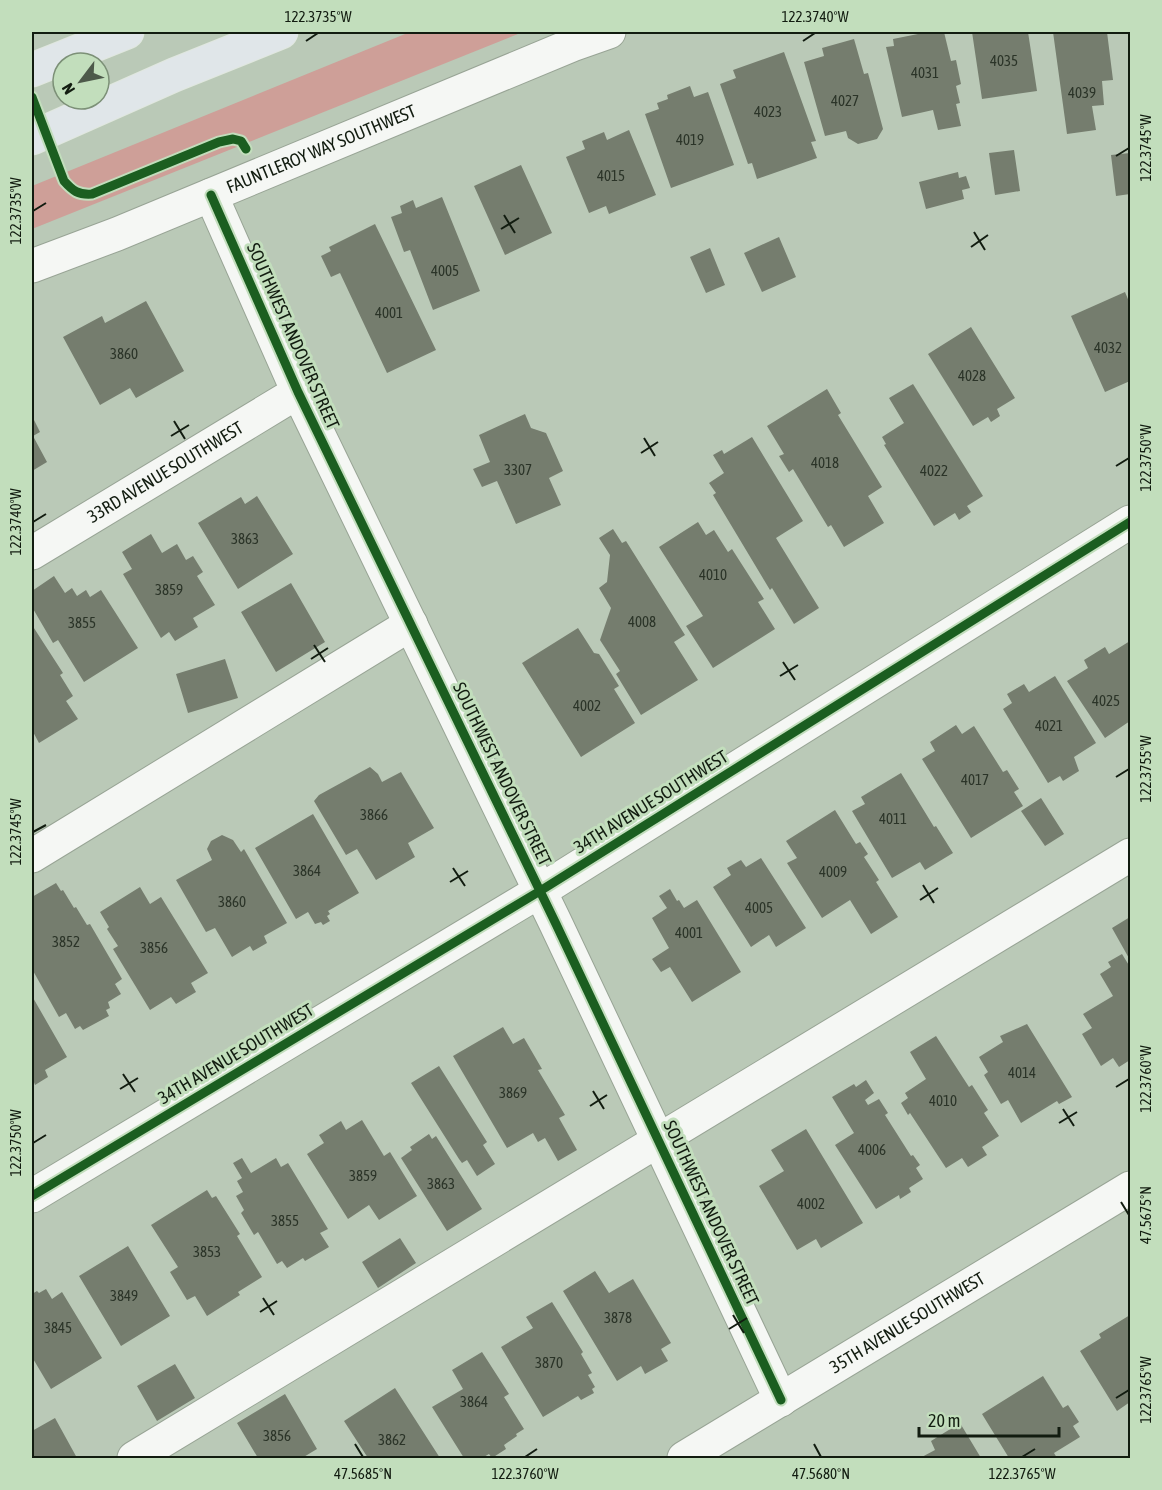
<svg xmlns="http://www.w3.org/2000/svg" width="1162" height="1490" font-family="'Asap Condensed',sans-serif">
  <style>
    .green { fill: #ce9f98 }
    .building { fill: #757d6e }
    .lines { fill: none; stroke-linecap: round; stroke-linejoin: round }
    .minor-casing { stroke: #98a495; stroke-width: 35 }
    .highway-casing { stroke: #e0e7df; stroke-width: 35 }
    .minor { stroke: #f5f7f4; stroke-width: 33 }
    .highway { stroke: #e0e6e9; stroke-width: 33 }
    .cycleway-casing { stroke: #c2debc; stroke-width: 13 }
    .cycleway { stroke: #1b5e20; stroke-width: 9 }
    .ticks { fill: none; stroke: #121c10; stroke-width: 2 }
    .labels { text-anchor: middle; stroke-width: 6; stroke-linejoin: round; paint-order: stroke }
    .number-label { font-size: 15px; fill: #2b3428 }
    .street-label { font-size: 18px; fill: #121c10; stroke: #c2debc }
    .neatline { fill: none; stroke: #121c10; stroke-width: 2 }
    .ticks-label { font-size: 15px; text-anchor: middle; fill: #121c10 }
  </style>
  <rect width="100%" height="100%" fill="#bac9b7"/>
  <path class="green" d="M 410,32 L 523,32 L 32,229 L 32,186 Z"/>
  <path class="building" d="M 928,32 L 944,32 L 951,61 L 956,60 L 961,84 L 956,86 L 960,103 L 956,104 L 961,126 L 938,130 L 933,110 L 902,117 L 886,47 L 894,46 L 893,39 Z
    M 972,32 L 1028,32 L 1037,91 L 982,99 Z
    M 1053,32 L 1107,32 L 1113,80 L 1102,81 L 1104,105 L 1092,106 L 1096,130 L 1067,134 Z
    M 854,39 L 864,74 L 868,73 L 883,129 L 877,139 L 858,144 L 848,138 L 846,131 L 825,136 L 804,62 L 824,56 L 822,48 Z
    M 784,52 L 816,141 L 811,142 L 817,158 L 757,179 L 752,163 L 748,164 L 720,84 L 736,78 L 733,70 Z
    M 690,86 L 694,97 L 708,92 L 734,165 L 671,188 L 645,114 L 659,109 L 657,103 L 668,99 L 667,95 Z
    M 629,130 L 656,195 L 609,214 L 606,206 L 589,213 L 566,157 L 585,149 L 582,141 L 604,132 L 607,140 Z
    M 1014,150 L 1020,191 L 995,195 L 989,153 Z
    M 1130,153 L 1130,194 L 1116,196 L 1111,155 Z
    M 521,165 L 552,233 L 505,255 L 474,186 Z
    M 958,172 L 959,178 L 966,176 L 970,188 L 962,190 L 964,199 L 926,209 L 919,182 Z
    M 442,197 L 480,291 L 433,310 L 410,250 L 404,252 L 391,217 L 402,213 L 400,206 L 413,200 L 416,208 Z
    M 375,224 L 436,350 L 387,373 L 340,273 L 331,277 L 321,256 L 331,251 L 329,247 Z
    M 779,237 L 796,277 L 762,292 L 744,253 Z
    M 710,248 L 725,285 L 706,293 L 690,257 Z
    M 1125,292 L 1130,304 L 1130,381 L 1105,392 L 1071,316 Z
    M 146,301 L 184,371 L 136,398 L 130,388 L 100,405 L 63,337 L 102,316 L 105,323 Z
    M 971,327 L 1015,398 L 997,409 L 1000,416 L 991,422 L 988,417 L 973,426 L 928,354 Z
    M 913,384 L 983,496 L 967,506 L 971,512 L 959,520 L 955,513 L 934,526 L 884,445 L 886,444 L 882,437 L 904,423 L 889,398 Z
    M 827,389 L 841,413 L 838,415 L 882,487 L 868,496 L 884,523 L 844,547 L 831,525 L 828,527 L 793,469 L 789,472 L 779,456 L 784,454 L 767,426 Z
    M 525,414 L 531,428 L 546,433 L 563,471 L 549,478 L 561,505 L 516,524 L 497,481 L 482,487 L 473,469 L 490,462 L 479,435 Z
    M 32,416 L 40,432 L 33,436 L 47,462 L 32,471 Z
    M 752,437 L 803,521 L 776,538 L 819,608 L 794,624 L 772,588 L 770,590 L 713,495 L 716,493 L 709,483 L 724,473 L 713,455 L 722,450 L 724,454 Z
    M 257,496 L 293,554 L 238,589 L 198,523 L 241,497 L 245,504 Z
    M 698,522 L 706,535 L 714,530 L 728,552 L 732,549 L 764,599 L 758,602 L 775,629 L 713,668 L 686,626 L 703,616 L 659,547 Z
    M 613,529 L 622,543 L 626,541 L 685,635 L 674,642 L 698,680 L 641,715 L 616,674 L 620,671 L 600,640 L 611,608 L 599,588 L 607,582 L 610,555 L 599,538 Z
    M 151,534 L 162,553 L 177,544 L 186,560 L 193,556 L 203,572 L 197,576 L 215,605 L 193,618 L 198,627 L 175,641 L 169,632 L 161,638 L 123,574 L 132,569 L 122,552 Z
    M 54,576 L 65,593 L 72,588 L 77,596 L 86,590 L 90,597 L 101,590 L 138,648 L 84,682 L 58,640 L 53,643 L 32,607 L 32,591 Z
    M 291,583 L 325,642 L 276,672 L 241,612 Z
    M 32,625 L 63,673 L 60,675 L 73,696 L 66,701 L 78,719 L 39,743 L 32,730 Z
    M 578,628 L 594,653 L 599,654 L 619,686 L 614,689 L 635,723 L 581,757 L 522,663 Z
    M 1130,641 L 1130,721 L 1105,738 L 1067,681 L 1088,668 L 1084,660 L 1105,647 L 1109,654 Z
    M 225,659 L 238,698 L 188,713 L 176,674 Z
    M 1055,676 L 1096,743 L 1074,757 L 1079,771 L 1063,781 L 1060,776 L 1048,783 L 1003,709 L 1012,703 L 1007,694 L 1024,684 L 1029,692 Z
    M 956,725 L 962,734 L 974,726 L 1003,772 L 1007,770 L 1019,789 L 1014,792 L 1023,806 L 971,838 L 922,759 L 935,751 L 930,742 Z
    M 370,767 L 378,774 L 382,782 L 401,772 L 434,828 L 408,843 L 415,857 L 376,880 L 357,849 L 346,855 L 314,801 L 319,795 Z
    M 901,773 L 934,827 L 936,826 L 953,853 L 925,870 L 920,862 L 892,878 L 852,811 L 865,804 L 861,797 Z
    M 1041,798 L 1064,834 L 1045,846 L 1021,811 Z
    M 835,810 L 856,844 L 860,842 L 868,854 L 864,857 L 879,880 L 876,882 L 898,917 L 871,934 L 850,900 L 822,918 L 787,863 L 797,858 L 786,841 Z
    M 313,814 L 359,893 L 328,911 L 330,914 L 327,916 L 330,921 L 323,925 L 321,922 L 315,924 L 308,912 L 296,919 L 255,848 Z
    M 222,835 L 233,840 L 241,852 L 244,849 L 287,923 L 264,936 L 267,943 L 253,951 L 250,946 L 232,957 L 215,928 L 206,932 L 176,880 L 212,860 L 207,849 L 211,841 Z
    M 761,858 L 806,928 L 776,947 L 769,935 L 751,947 L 713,887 L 731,875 L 727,868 L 741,860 L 746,867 Z
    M 56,883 L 61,891 L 63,890 L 74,908 L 76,907 L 87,925 L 90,924 L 122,979 L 115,984 L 121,994 L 108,1002 L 110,1008 L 106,1010 L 109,1016 L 83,1030 L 80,1026 L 75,1029 L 66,1013 L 59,1017 L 32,969 L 32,897 Z
    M 140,887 L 150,904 L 161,897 L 208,973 L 191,983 L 196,992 L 176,1004 L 171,997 L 150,1010 L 113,949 L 118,946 L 107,929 L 109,927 L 100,912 Z
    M 670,889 L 677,901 L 679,900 L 684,908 L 697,900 L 741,972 L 692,1002 L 670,967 L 661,972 L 652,959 L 669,948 L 652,918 L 667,908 L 659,896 Z
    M 1130,917 L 1130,960 L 1112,928 Z
    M 1122,954 L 1130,967 L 1130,1060 L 1119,1067 L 1113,1058 L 1101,1066 L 1082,1034 L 1092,1028 L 1083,1014 L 1113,996 L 1100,974 L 1111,967 L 1108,962 Z
    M 32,996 L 67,1057 L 45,1070 L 48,1077 L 35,1085 L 32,1077 Z
    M 1027,1024 L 1072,1097 L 1059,1104 L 1057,1101 L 1021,1123 L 1008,1100 L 1001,1104 L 984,1075 L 988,1072 L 979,1057 L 1003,1042 L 1000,1036 Z
    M 503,1027 L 513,1044 L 524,1038 L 542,1069 L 538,1070 L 565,1115 L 559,1118 L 577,1150 L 558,1161 L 545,1138 L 538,1142 L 533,1133 L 507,1148 L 453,1056 Z
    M 936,1036 L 969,1087 L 972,1085 L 988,1110 L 984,1113 L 999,1136 L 982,1147 L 987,1155 L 968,1167 L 962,1158 L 946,1168 L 910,1113 L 908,1115 L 901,1103 L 908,1098 L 905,1093 L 926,1079 L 910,1052 Z
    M 439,1066 L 487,1142 L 483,1145 L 495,1164 L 477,1176 L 467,1160 L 462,1163 L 459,1159 L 411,1083 Z
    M 866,1080 L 874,1093 L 865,1100 L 868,1105 L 879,1099 L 888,1113 L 885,1115 L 911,1156 L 913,1155 L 920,1165 L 916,1168 L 923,1179 L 909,1188 L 911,1192 L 900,1199 L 899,1195 L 876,1209 L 835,1145 L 854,1133 L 832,1097 L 854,1084 L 856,1087 Z
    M 362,1120 L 384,1156 L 390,1152 L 417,1196 L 379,1220 L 369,1205 L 348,1219 L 307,1154 L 324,1143 L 319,1135 L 341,1121 L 346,1130 Z
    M 806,1129 L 863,1223 L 821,1248 L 816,1239 L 797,1250 L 759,1186 L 784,1171 L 771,1150 Z
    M 429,1134 L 432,1139 L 436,1136 L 482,1209 L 447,1231 L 401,1158 L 412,1150 L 410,1147 Z
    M 242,1158 L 251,1173 L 276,1158 L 281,1167 L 288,1163 L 328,1229 L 320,1233 L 329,1247 L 305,1261 L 303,1258 L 287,1268 L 282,1261 L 277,1264 L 258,1232 L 254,1235 L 241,1213 L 244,1210 L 236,1196 L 243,1192 L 237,1181 L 242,1178 L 233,1163 Z
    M 207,1190 L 212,1198 L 216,1196 L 240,1234 L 237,1236 L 262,1277 L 238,1292 L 240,1295 L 207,1316 L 195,1296 L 187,1300 L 170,1272 L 178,1267 L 151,1225 Z
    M 400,1238 L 416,1263 L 378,1288 L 362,1262 Z
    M 128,1246 L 170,1316 L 121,1346 L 79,1276 Z
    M 595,1271 L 609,1293 L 633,1279 L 671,1343 L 661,1349 L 668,1361 L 645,1374 L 641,1366 L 617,1381 L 563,1291 Z
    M 46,1289 L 52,1299 L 62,1292 L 102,1358 L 51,1389 L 32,1357 L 32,1294 L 37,1291 L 39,1293 Z
    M 552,1302 L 583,1352 L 581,1354 L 592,1373 L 588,1375 L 595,1387 L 592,1389 L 594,1393 L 581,1400 L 578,1396 L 543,1417 L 501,1347 L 533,1328 L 526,1317 Z
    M 1130,1315 L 1130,1402 L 1117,1411 L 1080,1351 L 1101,1338 L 1099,1334 Z
    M 482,1352 L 509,1394 L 504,1397 L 524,1429 L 516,1434 L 517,1436 L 504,1445 L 506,1449 L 492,1458 L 489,1454 L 482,1458 L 464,1458 L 432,1407 L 463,1389 L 452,1370 Z
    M 175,1364 L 195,1398 L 157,1421 L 137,1386 Z
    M 1043,1376 L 1063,1408 L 1068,1405 L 1079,1422 L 1073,1426 L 1080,1437 L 1054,1453 L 1057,1458 L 1009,1458 L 982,1414 Z
    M 395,1388 L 440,1458 L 368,1458 L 344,1421 Z
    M 285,1394 L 317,1449 L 302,1458 L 258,1458 L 237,1423 Z
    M 55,1418 L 77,1458 L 33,1458 L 32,1456 L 32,1431 Z
    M 960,1423 L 981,1458 L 920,1458 L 935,1450 L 931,1441 Z"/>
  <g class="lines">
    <defs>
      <g id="minor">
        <path d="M 211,195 L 298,392 L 556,924 L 781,1400"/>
        <path id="s1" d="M 32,266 L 117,234 L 572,45 L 609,32"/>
        <path id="s2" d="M 32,553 L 298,392"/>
        <path d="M 32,856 L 411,624"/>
        <path d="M 32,1196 L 540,891 L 1130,522"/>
        <path d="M 134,1458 L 1130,855"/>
        <path id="s3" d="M 684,1458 L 1130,1188"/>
      </g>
      <path id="highway" d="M 32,70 L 127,32
        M 32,138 L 174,75 L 281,32"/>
    </defs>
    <use href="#minor" class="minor-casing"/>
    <use href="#highway" class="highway-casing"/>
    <use href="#minor" class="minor"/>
    <use href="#highway" class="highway"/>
    <defs>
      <path id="cycleway" d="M 32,97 L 64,181 C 73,191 78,195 92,194 L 219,142 L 233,139 L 241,141 L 246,149
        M 211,195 L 298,392 L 556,924 L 781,1400
        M 32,1196 L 540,891 L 1130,522"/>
    </defs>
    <use href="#cycleway" class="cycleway-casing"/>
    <use href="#cycleway" class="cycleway"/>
  </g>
  <path class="ticks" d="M 306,41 L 318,33M 803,41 L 815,33M 1116,156 L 1129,148M 33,211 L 46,203M 504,215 L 515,233M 501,229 L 519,218M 974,232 L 985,250M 971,247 L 988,235M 174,421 L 185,439M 171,436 L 189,425M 644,438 L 655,456M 641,453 L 658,442M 1116,466 L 1129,458M 33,522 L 46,514M 314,645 L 325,662M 311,659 L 328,648M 783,662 L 795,680M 780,676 L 798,665M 1116,777 L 1129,769M 33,832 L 46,825M 453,868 L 465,886M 450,882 L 468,871M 923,885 L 934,903M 920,900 L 938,888M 123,1074 L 135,1092M 1116,1087 L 1129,1079M 120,1089 L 138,1078M 593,1091 L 604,1109M 590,1106 L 607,1095M 1063,1109 L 1074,1126M 1059,1123 L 1077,1112M 33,1143 L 46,1135M 1121,1202 L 1129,1215M 263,1298 L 274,1315M 260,1312 L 277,1301M 733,1315 L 744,1333M 729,1329 L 747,1318M 1116,1398 L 1129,1390M 355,1444 L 363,1457M 814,1444 L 821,1457M 525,1457 L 537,1449M 1022,1457 L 1035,1449"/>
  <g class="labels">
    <g class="number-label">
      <text x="1004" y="66">4035</text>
      <text x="925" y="78">4031</text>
      <text x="1082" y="98">4039</text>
      <text x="845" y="106">4027</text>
      <text x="768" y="117">4023</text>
      <text x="690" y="145">4019</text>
      <text x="611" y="181">4015</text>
      <text x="445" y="276">4005</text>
      <text x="389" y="318">4001</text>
      <text x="1108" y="353">4032</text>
      <text x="124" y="359">3860</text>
      <text x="972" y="381">4028</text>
      <text x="825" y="468">4018</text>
      <text x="518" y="475">3307</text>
      <text x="934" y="476">4022</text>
      <text x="245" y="544">3863</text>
      <text x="713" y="580">4010</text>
      <text x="169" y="595">3859</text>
      <text x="642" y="627">4008</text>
      <text x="82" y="628">3855</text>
      <text x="1106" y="706">4025</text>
      <text x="587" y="711">4002</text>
      <text x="1049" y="731">4021</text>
      <text x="975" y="785">4017</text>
      <text x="374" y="820">3866</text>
      <text x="893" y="824">4011</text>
      <text x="307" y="876">3864</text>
      <text x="833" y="877">4009</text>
      <text x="232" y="907">3860</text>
      <text x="759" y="913">4005</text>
      <text x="689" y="938">4001</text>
      <text x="66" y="947">3852</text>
      <text x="154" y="953">3856</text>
      <text x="1022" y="1078">4014</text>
      <text x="513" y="1098">3869</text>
      <text x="943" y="1106">4010</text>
      <text x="872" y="1155">4006</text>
      <text x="363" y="1181">3859</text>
      <text x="441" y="1189">3863</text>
      <text x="811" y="1209">4002</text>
      <text x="285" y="1226">3855</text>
      <text x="207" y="1257">3853</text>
      <text x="124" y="1301">3849</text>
      <text x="618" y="1323">3878</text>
      <text x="58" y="1333">3845</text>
      <text x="549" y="1368">3870</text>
      <text x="474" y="1407">3864</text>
      <text x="277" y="1441">3856</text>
      <text x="392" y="1445">3862</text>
    </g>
    <g class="street-label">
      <text dy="6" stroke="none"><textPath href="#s1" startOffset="312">FAUNTLEROY WAY SOUTHWEST</textPath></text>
      <text transform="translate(293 336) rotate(66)" y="6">SOUTHWEST ANDOVER STREET</text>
      <text dy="6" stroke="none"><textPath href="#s2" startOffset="156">33RD AVENUE SOUTHWEST</textPath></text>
      <text transform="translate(502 774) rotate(64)" y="6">SOUTHWEST ANDOVER STREET</text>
      <text transform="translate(651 802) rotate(-32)" y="6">34TH AVENUE SOUTHWEST</text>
      <text transform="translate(236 1054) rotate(-31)" y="6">34TH AVENUE SOUTHWEST</text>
      <text transform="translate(711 1213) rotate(65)" y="6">SOUTHWEST ANDOVER STREET</text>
      <text dy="6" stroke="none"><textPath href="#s3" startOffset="261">35TH AVENUE SOUTHWEST</textPath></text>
    </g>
  </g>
  <rect width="1162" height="1490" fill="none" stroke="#c2debc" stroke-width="66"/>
  <g transform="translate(81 81) rotate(238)"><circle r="28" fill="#c2debc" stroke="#7c9077" stroke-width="1.5"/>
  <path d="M0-4.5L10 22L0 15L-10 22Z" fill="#4d594a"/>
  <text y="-9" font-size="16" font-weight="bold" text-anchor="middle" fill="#121c10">N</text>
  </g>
  <path d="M919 1427v9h140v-9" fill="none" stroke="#121c10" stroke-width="3"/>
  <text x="928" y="1427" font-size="18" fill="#121c10" stroke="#c2debc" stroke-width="4.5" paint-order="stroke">20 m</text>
  <rect x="33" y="33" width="1096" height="1424" class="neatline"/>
  <g class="ticks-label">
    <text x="318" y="22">122.3735°W</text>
    <text x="815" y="22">122.3740°W</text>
    <text transform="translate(1146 148) rotate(-90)" y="5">122.3745°W</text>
    <text transform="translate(16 211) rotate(-90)" y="5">122.3735°W</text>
    <text transform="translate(1146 458) rotate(-90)" y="5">122.3750°W</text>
    <text transform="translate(16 522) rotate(-90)" y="5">122.3740°W</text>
    <text transform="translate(1146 769) rotate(-90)" y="5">122.3755°W</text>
    <text transform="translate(16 832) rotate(-90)" y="5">122.3745°W</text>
    <text transform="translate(1146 1079) rotate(-90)" y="5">122.3760°W</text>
    <text transform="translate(16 1143) rotate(-90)" y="5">122.3750°W</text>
    <text transform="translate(1146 1215) rotate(-90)" y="5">47.5675°N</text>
    <text transform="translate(1146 1390) rotate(-90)" y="5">122.3765°W</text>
    <text x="363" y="1479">47.5685°N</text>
    <text x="525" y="1479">122.3760°W</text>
    <text x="821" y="1479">47.5680°N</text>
    <text x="1022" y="1479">122.3765°W</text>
  </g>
</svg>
